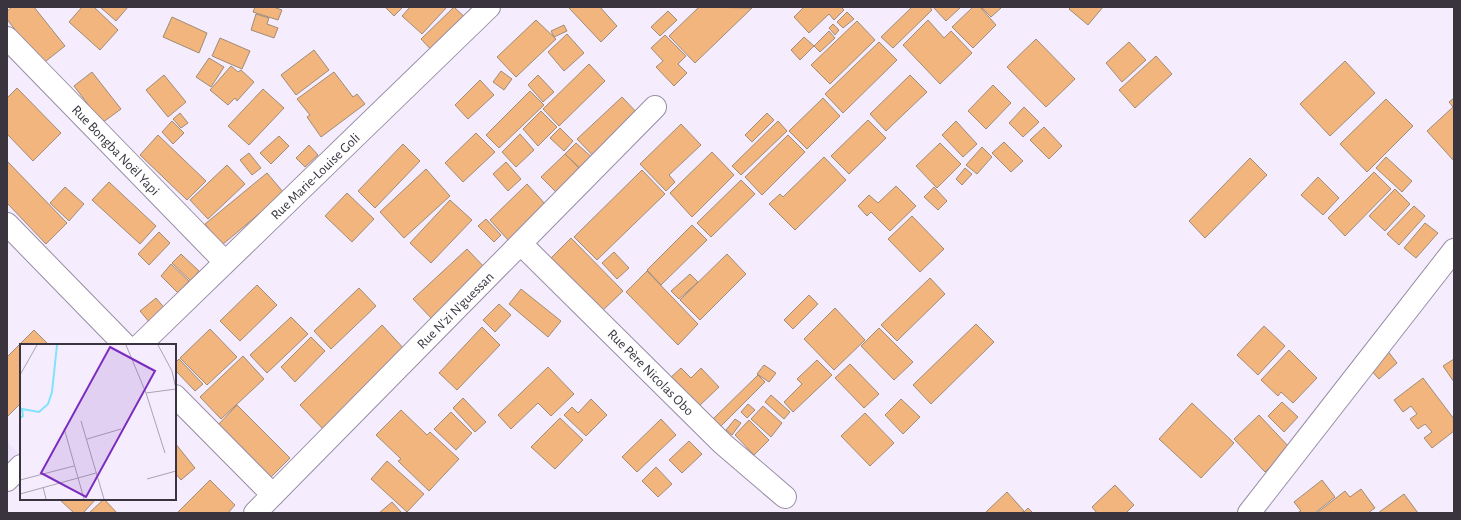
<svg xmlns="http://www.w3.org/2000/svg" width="1461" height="520" font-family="'Alegreya Sans',sans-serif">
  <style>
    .built { fill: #f0e3fe }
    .building { fill: #f1b57d; stroke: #a08b77 }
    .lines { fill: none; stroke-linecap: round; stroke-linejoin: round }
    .minor-casing { stroke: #988ca4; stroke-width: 24 }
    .minor { stroke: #fff; stroke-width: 22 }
    .labels { text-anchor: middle; stroke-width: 3; stroke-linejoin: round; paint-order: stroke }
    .street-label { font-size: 14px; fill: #39343e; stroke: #fefefe }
    .inset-river { fill: none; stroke: #7fe3fd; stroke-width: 2 }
    .inset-road { fill: none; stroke: #aaa3b1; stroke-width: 1 }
    .view { fill: #7b2cbf; fill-opacity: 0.15; stroke: #7b2cbf; stroke-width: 2 }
    .inset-edge { fill: none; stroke: #39343e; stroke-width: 2 }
  </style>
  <rect width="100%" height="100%" fill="#f5edfd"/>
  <path class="built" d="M 7,442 L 21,455 L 21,460 L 7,474 Z"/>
  <path class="building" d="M 12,7 L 34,7 L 65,46 L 41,65 L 7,19 L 7,11 Z
    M 82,7 L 94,7 L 118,30 L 100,50 L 69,22 Z
    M 100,7 L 128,7 L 116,21 Z
    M 255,7 L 273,7 L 282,10 L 278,20 L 253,12 Z
    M 385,7 L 403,7 L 394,16 Z
    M 410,7 L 447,7 L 422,34 L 402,16 Z
    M 454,7 L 470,22 L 436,55 L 421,39 Z
    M 570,7 L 600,7 L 617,26 L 601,42 L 569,8 Z
    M 699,7 L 752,8 L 695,63 L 669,36 Z
    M 804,7 L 841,7 L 844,10 L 834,20 L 829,14 L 809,33 L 794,17 Z
    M 912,7 L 930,7 L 932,10 L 893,48 L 881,37 Z
    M 933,7 L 961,7 L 946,21 Z
    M 973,7 L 980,7 L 996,25 L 973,48 L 952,27 Z
    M 981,7 L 1000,7 L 1001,8 L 991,17 Z
    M 1071,7 L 1103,7 L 1088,25 L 1069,9 Z
    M 668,11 L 677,20 L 660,36 L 651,27 Z
    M 847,12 L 854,19 L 843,28 L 837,22 Z
    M 256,14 L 269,18 L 267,24 L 278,28 L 274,38 L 251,30 Z
    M 172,17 L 207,33 L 199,53 L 163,37 Z
    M 536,20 L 556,39 L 516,77 L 497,57 Z
    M 928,20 L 944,38 L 951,31 L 972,53 L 940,84 L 903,45 Z
    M 857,21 L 875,40 L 830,84 L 811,65 Z
    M 833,24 L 839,30 L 835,35 L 829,28 Z
    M 564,25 L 567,31 L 554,37 L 551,31 Z
    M 829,31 L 835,38 L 820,52 L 814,46 Z
    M 567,34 L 584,53 L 564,71 L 548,52 Z
    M 665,35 L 686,56 L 678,64 L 687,73 L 674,86 L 656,67 L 663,61 L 651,48 Z
    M 804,37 L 814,46 L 800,60 L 791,50 Z
    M 220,38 L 250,51 L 242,69 L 212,56 Z
    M 1036,39 L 1075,79 L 1046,107 L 1007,67 Z
    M 879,42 L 897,60 L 843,113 L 825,94 Z
    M 1129,42 L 1146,60 L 1122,82 L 1106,63 Z
    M 314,50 L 329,70 L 296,95 L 281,75 Z
    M 1156,56 L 1172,74 L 1135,108 L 1119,90 Z
    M 209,58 L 224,67 L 211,87 L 196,77 Z
    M 1345,61 L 1375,93 L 1330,136 L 1300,104 Z
    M 589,64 L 605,81 L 559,126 L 543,109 Z
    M 231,66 L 238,72 L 241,70 L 254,82 L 237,101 L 235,98 L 228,105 L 210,90 Z
    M 501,71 L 512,79 L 504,90 L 493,82 Z
    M 92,72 L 121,109 L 102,123 L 74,86 Z
    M 334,72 L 353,97 L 357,94 L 365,104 L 321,137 L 307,117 L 310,115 L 297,99 Z
    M 164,75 L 186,102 L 168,117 L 146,90 Z
    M 538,75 L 554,92 L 543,102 L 528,85 Z
    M 910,75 L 927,92 L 886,131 L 870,114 Z
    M 480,80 L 494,95 L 468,119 L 455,105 Z
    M 993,85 L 1011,103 L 986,129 L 968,111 Z
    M 17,88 L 61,133 L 33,161 L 7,134 L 7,98 Z
    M 263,89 L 284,108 L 249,145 L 228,126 Z
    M 530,91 L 544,105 L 499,148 L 486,135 Z
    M 622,97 L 641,117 L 597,160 L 577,139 Z
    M 823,98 L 840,116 L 807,149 L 789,131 Z
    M 1454,98 L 1454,161 L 1427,131 L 1453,107 L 1449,102 Z
    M 1386,99 L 1413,126 L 1367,172 L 1340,144 Z
    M 1024,107 L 1039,122 L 1023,137 L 1009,123 Z
    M 541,111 L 557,127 L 538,146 L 523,129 Z
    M 180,113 L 188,123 L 181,128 L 173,119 Z
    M 767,113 L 774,120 L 752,142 L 745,135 Z
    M 868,120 L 886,138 L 849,174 L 831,156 Z
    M 172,121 L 184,133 L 173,144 L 162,132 Z
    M 778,121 L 787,131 L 741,175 L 732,166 Z
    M 956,121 L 977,144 L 963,157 L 942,135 Z
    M 681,124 L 701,145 L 669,175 L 675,182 L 666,191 L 640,164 Z
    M 1044,127 L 1062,146 L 1049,159 L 1030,140 Z
    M 560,128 L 573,141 L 564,151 L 550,138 Z
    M 476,133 L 495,152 L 463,182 L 445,163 Z
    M 520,134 L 534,150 L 516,167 L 502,152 Z
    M 158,135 L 206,181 L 187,200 L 140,155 Z
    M 788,135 L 805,152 L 762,195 L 745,177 Z
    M 279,136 L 289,146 L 271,164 L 260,153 Z
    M 1004,142 L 1023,161 L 1011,172 L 992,153 Z
    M 576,143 L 596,161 L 585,173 L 565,154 Z
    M 940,143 L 961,164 L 937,188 L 916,166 Z
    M 403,144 L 420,161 L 375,208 L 358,191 Z
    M 309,145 L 318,155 L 305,167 L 296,158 Z
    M 982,147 L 992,157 L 977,174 L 966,165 Z
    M 712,152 L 734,175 L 692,217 L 670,193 Z
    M 249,153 L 261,168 L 252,175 L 240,160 Z
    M 565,154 L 583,172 L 559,195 L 541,177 Z
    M 824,157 L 846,180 L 795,230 L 769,204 L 780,194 L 783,197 Z
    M 1386,157 L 1412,181 L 1402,192 L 1376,168 Z
    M 1250,158 L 1267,175 L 1205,238 L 1189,221 Z
    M 7,161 L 67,223 L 46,244 L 7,203 Z
    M 506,162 L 521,179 L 508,191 L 493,174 Z
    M 227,165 L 245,184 L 208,219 L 190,200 Z
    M 965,168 L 972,174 L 962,185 L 956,179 Z
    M 426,169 L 450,196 L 404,238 L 380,212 Z
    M 642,170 L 665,194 L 597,260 L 574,237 Z
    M 1374,172 L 1391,189 L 1345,236 L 1328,218 Z
    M 267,173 L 284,193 L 222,245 L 205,224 Z
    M 1318,177 L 1339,198 L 1323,215 L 1301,195 Z
    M 741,180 L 755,194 L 711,237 L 697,223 Z
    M 109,182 L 156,226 L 140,244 L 92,200 Z
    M 527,184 L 546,205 L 509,241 L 490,220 Z
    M 896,186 L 916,206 L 890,231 L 871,212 L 867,216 L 858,206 L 869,195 L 878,203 Z
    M 65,187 L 84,204 L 69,221 L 50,203 Z
    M 934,187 L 947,201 L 938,210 L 924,197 Z
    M 1395,189 L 1410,204 L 1385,231 L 1369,216 Z
    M 347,193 L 374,219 L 352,242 L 325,216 Z
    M 450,200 L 472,220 L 431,263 L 410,243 Z
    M 1414,206 L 1425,216 L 1399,245 L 1387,234 Z
    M 912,216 L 944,249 L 920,272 L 888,239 Z
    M 486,219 L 501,235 L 494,242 L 478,226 Z
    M 1425,223 L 1438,233 L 1416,258 L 1404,248 Z
    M 692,225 L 707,240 L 661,285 L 647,270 Z
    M 159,232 L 170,243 L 149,265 L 138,254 Z
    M 571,238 L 623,291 L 601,312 L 550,259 Z
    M 467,249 L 486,269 L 432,319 L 413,299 Z
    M 614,252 L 629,268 L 617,279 L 602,263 Z
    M 181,254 L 199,271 L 191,281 L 172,263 Z
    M 727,254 L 746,274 L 700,320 L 680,300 Z
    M 171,264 L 189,281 L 178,293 L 161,276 Z
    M 647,271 L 698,324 L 678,345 L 626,292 Z
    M 690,274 L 698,282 L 679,299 L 671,291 Z
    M 930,278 L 945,294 L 897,341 L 881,325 Z
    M 257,285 L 277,305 L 240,341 L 220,321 Z
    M 359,288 L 376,306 L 331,349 L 314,331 Z
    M 521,289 L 561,321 L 548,337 L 509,304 Z
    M 809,295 L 818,304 L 793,329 L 784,320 Z
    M 156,298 L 166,310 L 150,323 L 140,311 Z
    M 499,304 L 511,315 L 495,332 L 483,320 Z
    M 835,308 L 865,340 L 834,370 L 804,339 Z
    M 291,317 L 308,334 L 267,373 L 250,355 Z
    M 976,324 L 994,342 L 931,404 L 913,385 Z
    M 382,325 L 406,351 L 324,430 L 300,405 Z
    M 1264,326 L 1285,346 L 1258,375 L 1237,355 Z
    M 482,327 L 500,345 L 457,390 L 439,373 Z
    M 879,328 L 913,362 L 894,380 L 861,346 Z
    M 210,329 L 237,357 L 207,385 L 180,358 Z
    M 34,330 L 49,345 L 21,345 L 21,403 L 7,417 L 7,357 Z
    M 311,337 L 325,351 L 295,382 L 281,367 Z
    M 1289,350 L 1317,378 L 1293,403 L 1281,392 L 1278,396 L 1261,380 Z
    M 1387,350 L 1397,363 L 1379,379 L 1368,367 Z
    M 243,356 L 264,379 L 221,419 L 200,397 Z
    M 179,359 L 203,384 L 195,391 L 175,370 L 175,363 Z
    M 1454,359 L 1454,382 L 1443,366 Z
    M 817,360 L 832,375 L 793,412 L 784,402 L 802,384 L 797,379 Z
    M 850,364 L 879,394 L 864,408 L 835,378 Z
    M 764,365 L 776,373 L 769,382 L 757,374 Z
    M 548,367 L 574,394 L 551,416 L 538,403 L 511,429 L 498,415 Z
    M 681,368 L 691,378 L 701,368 L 719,387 L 697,408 L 669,379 Z
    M 758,375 L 765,382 L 720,427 L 713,419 Z
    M 1423,378 L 1454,419 L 1454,431 L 1432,448 L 1424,438 L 1432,432 L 1425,424 L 1418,429 L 1410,419 L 1417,414 L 1411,406 L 1403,412 L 1394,400 Z
    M 771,395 L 790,412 L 784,419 L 765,402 Z
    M 463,398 L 486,422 L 475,432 L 453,408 Z
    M 591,399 L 607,415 L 586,436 L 564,415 L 572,407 L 578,413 Z
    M 901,399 L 920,417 L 903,434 L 885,415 Z
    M 1282,402 L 1298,417 L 1284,432 L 1268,416 Z
    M 1192,403 L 1234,443 L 1201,478 L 1159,439 Z
    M 748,404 L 755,410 L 747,418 L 741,412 Z
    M 237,405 L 290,458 L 268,480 L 215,428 Z
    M 763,406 L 782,423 L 771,437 L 751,419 Z
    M 401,410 L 427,435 L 430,432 L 459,459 L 429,491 L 398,461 L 401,459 L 376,435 Z
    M 451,412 L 472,433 L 456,450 L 434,429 Z
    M 865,413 L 894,443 L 870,466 L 841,436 Z
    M 1259,415 L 1290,448 L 1265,472 L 1234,439 Z
    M 560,418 L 583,440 L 555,469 L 531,447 Z
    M 661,419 L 676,435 L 637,472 L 622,457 Z
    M 735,419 L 741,423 L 732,435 L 726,430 Z
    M 749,420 L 769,440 L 754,455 L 735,435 Z
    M 689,441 L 702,454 L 682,473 L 669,460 Z
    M 175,443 L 195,468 L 181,480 L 175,473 Z
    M 387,461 L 424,494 L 407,512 L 371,479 Z
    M 656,467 L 672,484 L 658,497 L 642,481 Z
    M 210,480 L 235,505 L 228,513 L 177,513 Z
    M 1322,480 L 1335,497 L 1315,513 L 1297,513 L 1301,511 L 1294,502 Z
    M 1115,485 L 1134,505 L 1126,513 L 1097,513 L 1092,507 Z
    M 1361,489 L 1375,508 L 1368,513 L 1317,513 L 1345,491 L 1350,497 Z
    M 1007,492 L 1024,511 L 1021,513 L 987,513 L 986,512 Z
    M 1404,494 L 1418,513 L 1378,513 Z
    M 59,499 L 96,499 L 83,513 L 74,513 Z
    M 104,499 L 117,513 L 89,513 Z
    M 392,502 L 402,513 L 379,513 Z
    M 1028,508 L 1033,513 L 1023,513 Z"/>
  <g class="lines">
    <defs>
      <path id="minor" d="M 7,38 L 225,262
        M 7,224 L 125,345
        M 521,244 L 723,444 L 785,497
        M 140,345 L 489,7
        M 175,396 L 273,495
        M 7,480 L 21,466
        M 255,513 L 655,107
        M 1249,513 L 1454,250"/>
    </defs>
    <use href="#minor" class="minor-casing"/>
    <use href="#minor" class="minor"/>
  </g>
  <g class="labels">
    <g class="street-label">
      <text transform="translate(116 150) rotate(46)" y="5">Rue Bongba Noël Yapi</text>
      <text transform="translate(315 176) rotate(-44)" y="5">Rue Marie-Louise Goli</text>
      <text transform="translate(455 310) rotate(-45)" y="5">Rue N'zi N'guessan</text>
      <text transform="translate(651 372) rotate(45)" y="5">Rue Père Nicolas Obo</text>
    </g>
  </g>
  <g transform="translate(20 344)">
    <rect width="156" height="156" fill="#f5edfd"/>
    <path class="inset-river" d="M 0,74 L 3,72 L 2,65 L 19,68 L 28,60 L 32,48 L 37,1"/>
    <path class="inset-road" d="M 106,1 L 126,49M 138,1 L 152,27 L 156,45M 0,31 L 17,1M 61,77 L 84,155M 44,84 L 64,155M 67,95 L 101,85M 145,109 L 126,49 L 156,45M 127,135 L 156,127M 0,136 L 54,122M 23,143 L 26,155M 0,150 L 76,129"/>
    <path class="view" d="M 90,3 L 135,27 L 66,153 L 21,129 Z"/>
    <rect width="156" height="156" class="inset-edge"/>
  </g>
  <rect width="1461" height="520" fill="none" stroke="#39343e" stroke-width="16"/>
</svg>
